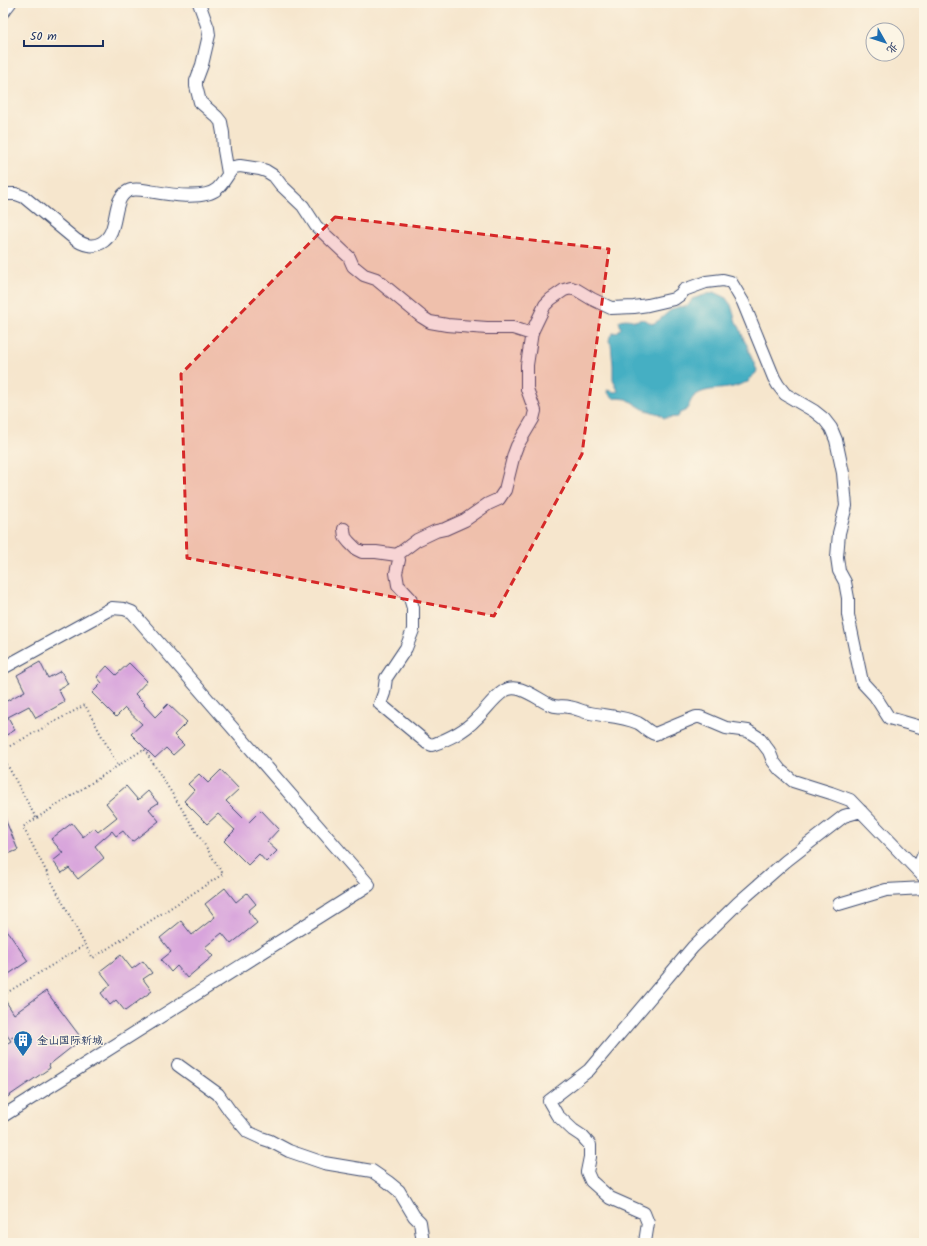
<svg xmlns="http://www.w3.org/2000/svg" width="927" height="1246" font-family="Kalam,'LXGW WenKai TC',sans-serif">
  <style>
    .water { fill: #44afc3; stroke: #306f90 }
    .building { fill: #d8a4dc }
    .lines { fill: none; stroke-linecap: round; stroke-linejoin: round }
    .minor-casing { stroke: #3c4a6f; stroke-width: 14 }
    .path { stroke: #3c4a6f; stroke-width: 2; stroke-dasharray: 1 3; stroke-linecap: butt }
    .minor { stroke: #fff; stroke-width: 12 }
    .marked { fill: #d62828; fill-opacity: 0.2; stroke: #d62828; stroke-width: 3; stroke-dasharray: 8 5; stroke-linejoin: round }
    .labels { text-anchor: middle; stroke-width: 3; stroke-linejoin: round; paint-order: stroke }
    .poi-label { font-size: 11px; fill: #1b2f5e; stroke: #fcf5e5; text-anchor: start }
  </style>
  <rect width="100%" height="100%" fill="#fcf5e5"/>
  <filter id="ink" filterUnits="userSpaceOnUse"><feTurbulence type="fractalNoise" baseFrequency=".025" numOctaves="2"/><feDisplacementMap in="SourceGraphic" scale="8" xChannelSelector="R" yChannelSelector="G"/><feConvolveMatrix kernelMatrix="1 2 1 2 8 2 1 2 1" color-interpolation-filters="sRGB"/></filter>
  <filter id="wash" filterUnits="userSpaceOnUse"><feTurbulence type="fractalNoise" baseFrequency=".012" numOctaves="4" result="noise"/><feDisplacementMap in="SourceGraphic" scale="16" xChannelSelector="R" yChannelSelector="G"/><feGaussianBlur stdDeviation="0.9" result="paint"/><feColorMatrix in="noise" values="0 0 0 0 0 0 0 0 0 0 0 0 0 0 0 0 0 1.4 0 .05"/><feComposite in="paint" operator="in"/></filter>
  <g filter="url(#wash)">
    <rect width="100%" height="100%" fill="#f6e6cd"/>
    <path class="water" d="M 714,292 L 725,297 L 731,305 L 736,322 L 740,328 L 744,340 L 747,345 L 749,352 L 757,370 L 756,373 L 750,378 L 748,382 C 742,383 738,386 733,387 C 721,390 706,388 696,395 C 688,400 690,412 680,413 L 678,417 L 664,418 L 659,414 L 643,409 L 627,399 L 617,398 L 615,399 L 608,393 L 607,390 L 615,392 L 618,391 L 613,379 L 613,365 L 611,344 L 609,341 L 610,336 L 614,332 L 616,333 L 621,328 L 619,321 C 624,318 630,319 635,321 C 643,318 646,320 652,324 C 662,320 665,313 673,309 C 682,304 687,311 692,299 Z"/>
    <g id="blocks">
      <path class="building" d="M 40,662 L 48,678 L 61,671 L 68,684 L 58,689 L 65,702 L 36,718 L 29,706 L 8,717 L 15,730 L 3,737 L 3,703 L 25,691 L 17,675 Z
        M 129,663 L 147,681 L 135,694 L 145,704 L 144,705 L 155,717 L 168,704 L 187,722 L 174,735 L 184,745 L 173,755 L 166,748 L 155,758 L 131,734 L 142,724 L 125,708 L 116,717 L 92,693 L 102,683 L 97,677 L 107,666 L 116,675 Z
        M 221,770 L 239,789 L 226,801 L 248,823 L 261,810 L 279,829 L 267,842 L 277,851 L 266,862 L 259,854 L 248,865 L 224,841 L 235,830 L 218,814 L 207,824 L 184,801 L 194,790 L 188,784 L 199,774 L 208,783 Z
        M 126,786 L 138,800 L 148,791 L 158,803 L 149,809 L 159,821 L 132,842 L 123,831 L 116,836 L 112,831 L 95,846 L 104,858 L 78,879 L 69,868 L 62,873 L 53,861 L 63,853 L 51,839 L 72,823 L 83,837 L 94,828 L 98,832 L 117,817 L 106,803 Z
        M 3,814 L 18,850 L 3,856 Z
        M 225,888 L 236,902 L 247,893 L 256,904 L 248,911 L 257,923 L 231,944 L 222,933 L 205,947 L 213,956 L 187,978 L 177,966 L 171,972 L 161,960 L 171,952 L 160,938 L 181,921 L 192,935 L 215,917 L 205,904 Z
        M 3,925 L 28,961 L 3,978 Z
        M 121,955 L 132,969 L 143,961 L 152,973 L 143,979 L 152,991 L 125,1011 L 116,1000 L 110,1005 L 101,993 L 111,985 L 100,971 Z
        M 46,991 L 82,1039 L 49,1065 L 50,1068 L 3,1100 L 3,1046 L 11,1041 L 3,1029 L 3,997 L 14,1014 Z"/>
    </g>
  </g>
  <g filter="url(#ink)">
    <use href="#blocks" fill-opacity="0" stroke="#3c4a6f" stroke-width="1"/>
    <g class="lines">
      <defs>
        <path id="minor" d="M 199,3 L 208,28 L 209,35 L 202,65 L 196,81 L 196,86 L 200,102 L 217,117 L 221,122 L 223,133 L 224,150 L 228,173
          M 3,12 L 10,3
          M 3,194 L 16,194 L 24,197 L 76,240 C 84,245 92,248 101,243 C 121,232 110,200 128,191 C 134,188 143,190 149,191 C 166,194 203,201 217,189 C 224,183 228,173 234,167 L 240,166 L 260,169 L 266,171 L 274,176 L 281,185 L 303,206 L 316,226 L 349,257 L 353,266 L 364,275 L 376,279 L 422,317 L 430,322 L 447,325 L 487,328 L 513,328 L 532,334
          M 344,529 L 345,537 L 349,542 L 356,549 L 362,552 L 376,552 L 397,555 L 399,560 L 396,573 L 398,585 L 410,598 L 413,608 L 413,630 L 406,648 L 386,678 L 384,693 L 380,704 L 427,743 L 432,745 C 448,739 464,732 476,719 C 485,711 494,697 504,691 C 518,681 538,700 551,705 C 557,708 563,705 569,707 C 576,708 583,712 590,713 C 605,716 623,716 638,723 C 644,726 648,732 655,734 L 696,717 L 700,717 L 726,728 L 748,731 L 759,738 L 769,751 L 773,761 L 780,770 L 793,781 L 831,793 L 850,800 L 924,877
          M 397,555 L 417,540 L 436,531 L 445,529 L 465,520 L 488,504 L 499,499 L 505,490 L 514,454 L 517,446 L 533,419 L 535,411 L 527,389 L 527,365 L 532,332 L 545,305 L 551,299 L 564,290 L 571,288 L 577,290 L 592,299 L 611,308 L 634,307 L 648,305 L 674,299 L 681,294 L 684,290 L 706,282 L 723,280 L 731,282 L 743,302 L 774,378 L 778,385 L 785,394 L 814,411 L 824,419 L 831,428 L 836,440 L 843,473 L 846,506 L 839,533 L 837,557 L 839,571 L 845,582 L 848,598 L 848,615 L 862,682 L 875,696 L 889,718 L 924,728
          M 3,668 L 112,608 L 124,609 L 132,612 L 369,885 L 3,1116
          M 924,854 L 920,863 L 924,870
          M 839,904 L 886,890 L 924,888
          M 178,1065 L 218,1094 L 230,1111 L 248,1132 L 261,1138 L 270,1141 L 289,1151 L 324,1163 L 372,1171 L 388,1182 L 399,1191 L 414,1216 L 420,1222 L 423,1243
          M 644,1243 L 645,1242 L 648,1223 L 644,1213 L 610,1198 L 591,1181 L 587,1172 L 590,1157 L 590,1145 L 582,1136 L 573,1130 L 557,1115 L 549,1101 L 589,1070 L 693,947 L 738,903 L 786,861 L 844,816 L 861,811"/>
      </defs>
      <use href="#minor" class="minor-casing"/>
      <path class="path" d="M 3,750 L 85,705 L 118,766
        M 3,757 L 36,818
        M 3,995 L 85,945 L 93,958 L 223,874 L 144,749 L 23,827 L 85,945
        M 3,1000 L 7,994
        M 12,1037 L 13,1039"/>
      <use href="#minor" class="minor"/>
    </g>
  </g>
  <path class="marked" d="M 335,217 L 609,249 L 582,454 L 494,616 L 187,558 L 181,374 Z"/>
  <defs>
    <symbol id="building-pin" viewBox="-11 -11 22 30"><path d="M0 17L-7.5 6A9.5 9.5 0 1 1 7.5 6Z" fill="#1f6fb2" stroke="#fcf5e5"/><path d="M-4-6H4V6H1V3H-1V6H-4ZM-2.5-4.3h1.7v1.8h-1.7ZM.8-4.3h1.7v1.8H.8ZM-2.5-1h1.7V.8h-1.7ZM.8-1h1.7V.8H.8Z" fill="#fff"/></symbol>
  </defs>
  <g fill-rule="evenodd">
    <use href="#building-pin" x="12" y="1029" width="22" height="30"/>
  </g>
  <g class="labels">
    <g class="poi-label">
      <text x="37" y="1044">金山国际新城</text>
    </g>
  </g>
  <rect width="927" height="1246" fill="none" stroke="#fcf5e5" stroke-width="16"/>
  <g transform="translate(885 42) rotate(129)"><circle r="19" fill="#fcf5e5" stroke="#a2a6af"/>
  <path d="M0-3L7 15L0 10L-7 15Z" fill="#1f6fb2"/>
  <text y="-6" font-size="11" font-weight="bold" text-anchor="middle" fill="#1b2f5e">北</text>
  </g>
  <path d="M24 40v6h79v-6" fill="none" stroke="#1b2f5e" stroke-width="2"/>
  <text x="30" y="40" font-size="12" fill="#1b2f5e" stroke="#fcf5e5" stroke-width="3" paint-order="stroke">50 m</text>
</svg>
